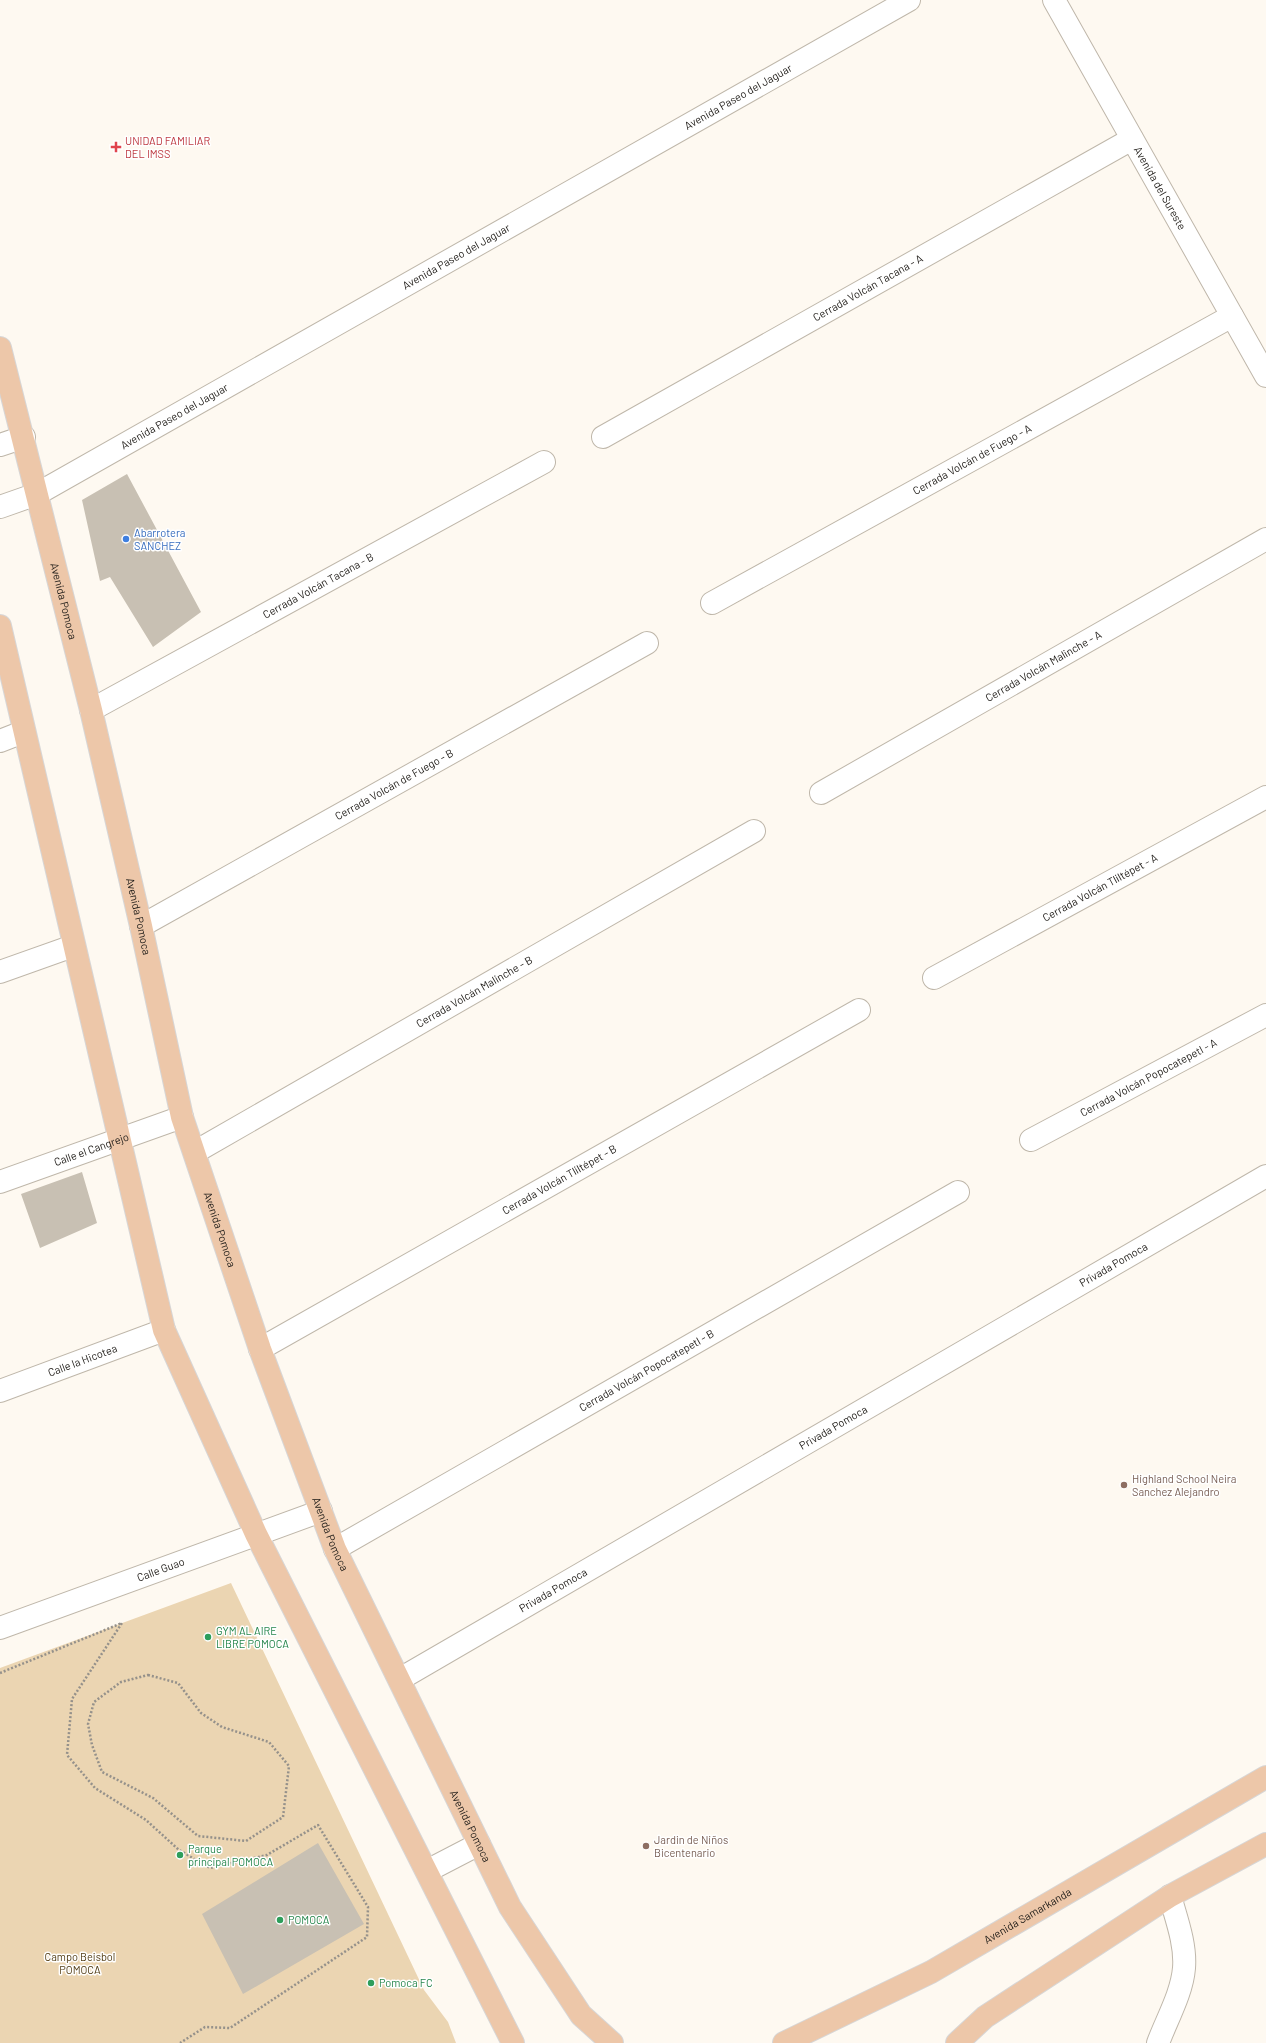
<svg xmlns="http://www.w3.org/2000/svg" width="1266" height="2043" font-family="Barlow,sans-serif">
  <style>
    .green { fill: #ebd5b2 }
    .building { fill: #c8c0b3 }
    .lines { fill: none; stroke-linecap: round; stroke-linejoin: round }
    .minor-casing { stroke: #bfb7aa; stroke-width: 24 }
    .major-casing { stroke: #d7d6d6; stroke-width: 24 }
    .path { stroke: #95918b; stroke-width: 2.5; stroke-dasharray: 2 2; stroke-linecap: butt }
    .minor { stroke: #fff; stroke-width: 22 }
    .major { stroke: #edc7a9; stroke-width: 22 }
    .health-dot { fill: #e0444e; stroke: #fff; stroke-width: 1.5 }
    .shop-dot { fill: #3f7fe0; stroke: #fff; stroke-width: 1.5 }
    .education-dot { fill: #8d6e63; stroke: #fff; stroke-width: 1.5 }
    .leisure-dot { fill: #2e9e5b; stroke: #fff; stroke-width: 1.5 }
    .labels { text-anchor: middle; stroke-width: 3; stroke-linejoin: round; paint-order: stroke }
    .street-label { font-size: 11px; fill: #201d19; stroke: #fff }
    .health-label { font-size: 11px; fill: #be3a42; stroke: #fff; text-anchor: start }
    .shop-label { font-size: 11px; fill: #366cbe; stroke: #fff; text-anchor: start }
    .education-label { font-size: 11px; fill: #785e54; stroke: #fff; text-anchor: start }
    .leisure-label { font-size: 11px; fill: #27864d; stroke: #fff; text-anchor: start }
    .park-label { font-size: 11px; fill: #523d15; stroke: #fff }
  </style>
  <rect width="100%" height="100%" fill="#fef9f1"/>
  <path class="green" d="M 231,1583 L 424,1990 L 448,2022 L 456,2043 L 0,2043 L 0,1668 Z"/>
  <path class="building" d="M 127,474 L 201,612 L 153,647 L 110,577 L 100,581 L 82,500 Z
    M 82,1172 L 97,1223 L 40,1248 L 21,1194 Z
    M 318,1843 L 364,1924 L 243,1994 L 202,1914 Z"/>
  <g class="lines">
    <defs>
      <g id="minor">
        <path id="s1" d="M 1054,0 L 1266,376"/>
        <path id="s2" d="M 603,437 L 1132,139"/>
        <path d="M 0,445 L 24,437"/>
        <path id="s3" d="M 0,507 L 37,494 L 909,0"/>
        <path id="s4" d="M 712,603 L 1232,316"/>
        <path id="s5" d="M 91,710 L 544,462"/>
        <path d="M 0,741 L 23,732"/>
        <path id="s6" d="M 821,793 L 1266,539"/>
        <path id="s7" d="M 141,926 L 647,643"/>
        <path d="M 0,972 L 73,946"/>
        <path id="s8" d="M 934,978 L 1266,797"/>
        <path id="s9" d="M 1031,1140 L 1266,1015"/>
        <path id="s10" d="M 195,1152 L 754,831"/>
        <path id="s11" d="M 0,1182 L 182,1117"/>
        <path id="s12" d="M 260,1349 L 859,1010"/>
        <path id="s13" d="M 0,1391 L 164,1330"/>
        <path id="s14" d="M 335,1549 L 958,1192"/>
        <path id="s15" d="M 0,1628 L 321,1511"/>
        <path id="s16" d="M 400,1679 L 1266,1176"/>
        <path d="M 427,1871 L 479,1844"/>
        <path d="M 1158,2043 C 1167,2019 1182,1993 1184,1968 C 1186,1944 1176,1918 1170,1896"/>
      </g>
      <g id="major">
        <path id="s17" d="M 0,348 L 91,710 L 141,926 L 182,1117 L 260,1349 L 335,1549 L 510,1907 L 581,2015 L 612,2043"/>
        <path d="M 0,626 L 164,1330 L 256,1534 L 513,2043"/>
        <path id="s18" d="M 784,2043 L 931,1972 L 1266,1777"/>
        <path d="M 957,2043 L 985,2017 L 1170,1896 L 1266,1844"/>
      </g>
    </defs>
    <use href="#minor" class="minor-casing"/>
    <use href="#major" class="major-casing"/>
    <path class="path" d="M 0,1673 L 122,1623 L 72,1699 L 67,1755 L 95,1788 L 146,1820 L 179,1850 L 210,1868 L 267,1855 L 318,1825 L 368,1907 L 367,1937 L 230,2028 L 205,2027 L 180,2043
      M 148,1675 L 178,1683 L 201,1713 L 222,1727 L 269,1742 L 289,1766 L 283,1817 L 246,1841 L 198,1836 L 153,1798 L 102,1772 L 92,1745 L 88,1724 L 94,1702 L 121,1682 Z"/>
    <use href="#minor" class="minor"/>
    <use href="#major" class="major"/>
  </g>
  <path class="health-dot" d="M114 141h4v4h4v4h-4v4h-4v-4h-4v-4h4z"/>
  <circle class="shop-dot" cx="126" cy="539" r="4"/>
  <g class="education-dot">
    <circle cx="1124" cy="1485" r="4"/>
    <circle cx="646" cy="1846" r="4"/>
  </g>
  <g class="leisure-dot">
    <circle cx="208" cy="1637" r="4"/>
    <circle cx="180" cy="1855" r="4"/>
    <circle cx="280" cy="1920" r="4"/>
    <circle cx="371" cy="1983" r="4"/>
  </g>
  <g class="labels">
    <g class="street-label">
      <text dy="4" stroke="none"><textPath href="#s3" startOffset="845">Avenida Paseo del Jaguar</textPath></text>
      <text dy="4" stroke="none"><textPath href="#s1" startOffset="216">Avenida del Sureste</textPath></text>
      <text dy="4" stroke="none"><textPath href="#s3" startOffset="521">Avenida Paseo del Jaguar</textPath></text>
      <text dy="4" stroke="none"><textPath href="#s2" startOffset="304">Cerrada Volcán Tacana - A</textPath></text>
      <text dy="4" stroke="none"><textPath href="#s3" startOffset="197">Avenida Paseo del Jaguar</textPath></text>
      <text dy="4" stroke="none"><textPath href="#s4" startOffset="297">Cerrada Volcán de Fuego - A</textPath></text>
      <text dy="4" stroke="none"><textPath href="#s5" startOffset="259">Cerrada Volcán Tacana - B</textPath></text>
      <text dy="4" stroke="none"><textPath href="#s17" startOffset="261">Avenida Pomoca</textPath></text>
      <text dy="4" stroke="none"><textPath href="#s6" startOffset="256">Cerrada Volcán Malinche - A</textPath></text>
      <text dy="4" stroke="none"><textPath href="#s7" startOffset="290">Cerrada Volcán de Fuego - B</textPath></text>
      <text dy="4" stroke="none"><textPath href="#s8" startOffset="189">Cerrada Volcán Tliltépet - A</textPath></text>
      <text dy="4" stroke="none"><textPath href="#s17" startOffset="585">Avenida Pomoca</textPath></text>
      <text dy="4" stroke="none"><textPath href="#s10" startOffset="322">Cerrada Volcán Malinche - B</textPath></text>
      <text dy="4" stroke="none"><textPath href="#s9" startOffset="133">Cerrada Volcán Popocatepetl - A</textPath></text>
      <text dy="4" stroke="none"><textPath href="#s11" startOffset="97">Calle el Cangrejo</textPath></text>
      <text dy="4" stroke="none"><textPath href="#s12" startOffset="344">Cerrada Volcán Tliltépet - B</textPath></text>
      <text dy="4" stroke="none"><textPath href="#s17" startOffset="909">Avenida Pomoca</textPath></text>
      <text dy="4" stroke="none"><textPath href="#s16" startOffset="825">Privada Pomoca</textPath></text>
      <text dy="4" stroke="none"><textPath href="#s13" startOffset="88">Calle la Hicotea</textPath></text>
      <text dy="4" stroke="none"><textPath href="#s14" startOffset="359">Cerrada Volcán Popocatepetl - B</textPath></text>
      <text dy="4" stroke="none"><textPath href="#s16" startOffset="501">Privada Pomoca</textPath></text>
      <text dy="4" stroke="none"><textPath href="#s17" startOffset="1233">Avenida Pomoca</textPath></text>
      <text dy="4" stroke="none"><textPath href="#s15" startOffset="171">Calle Guao</textPath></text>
      <text dy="4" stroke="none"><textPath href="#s16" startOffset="177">Privada Pomoca</textPath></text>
      <text dy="4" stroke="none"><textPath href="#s17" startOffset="1557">Avenida Pomoca</textPath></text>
      <text dy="4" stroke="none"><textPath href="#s18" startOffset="275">Avenida Samarkanda</textPath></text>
    </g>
    <g class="health-label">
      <text x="125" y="145">UNIDAD FAMILIAR<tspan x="125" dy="13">DEL IMSS</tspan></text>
    </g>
    <g class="shop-label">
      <text x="134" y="537">Abarrotera<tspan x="134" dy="13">SANCHEZ</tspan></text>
    </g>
    <g class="education-label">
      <text x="1132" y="1483">Highland School Neira<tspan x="1132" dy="13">Sanchez Alejandro</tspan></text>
      <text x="654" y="1844">Jardin de Niños<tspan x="654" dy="13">Bicentenario</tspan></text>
    </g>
    <g class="leisure-label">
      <text x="216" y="1635">GYM AL AIRE<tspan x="216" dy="13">LIBRE POMOCA</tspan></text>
      <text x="188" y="1853">Parque<tspan x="188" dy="13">principal POMOCA</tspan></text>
      <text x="288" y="1924">POMOCA</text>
      <text x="379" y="1987">Pomoca FC</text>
    </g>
    <g class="park-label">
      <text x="80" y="1961">Campo Beisbol<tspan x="80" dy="13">POMOCA</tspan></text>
    </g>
  </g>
</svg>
